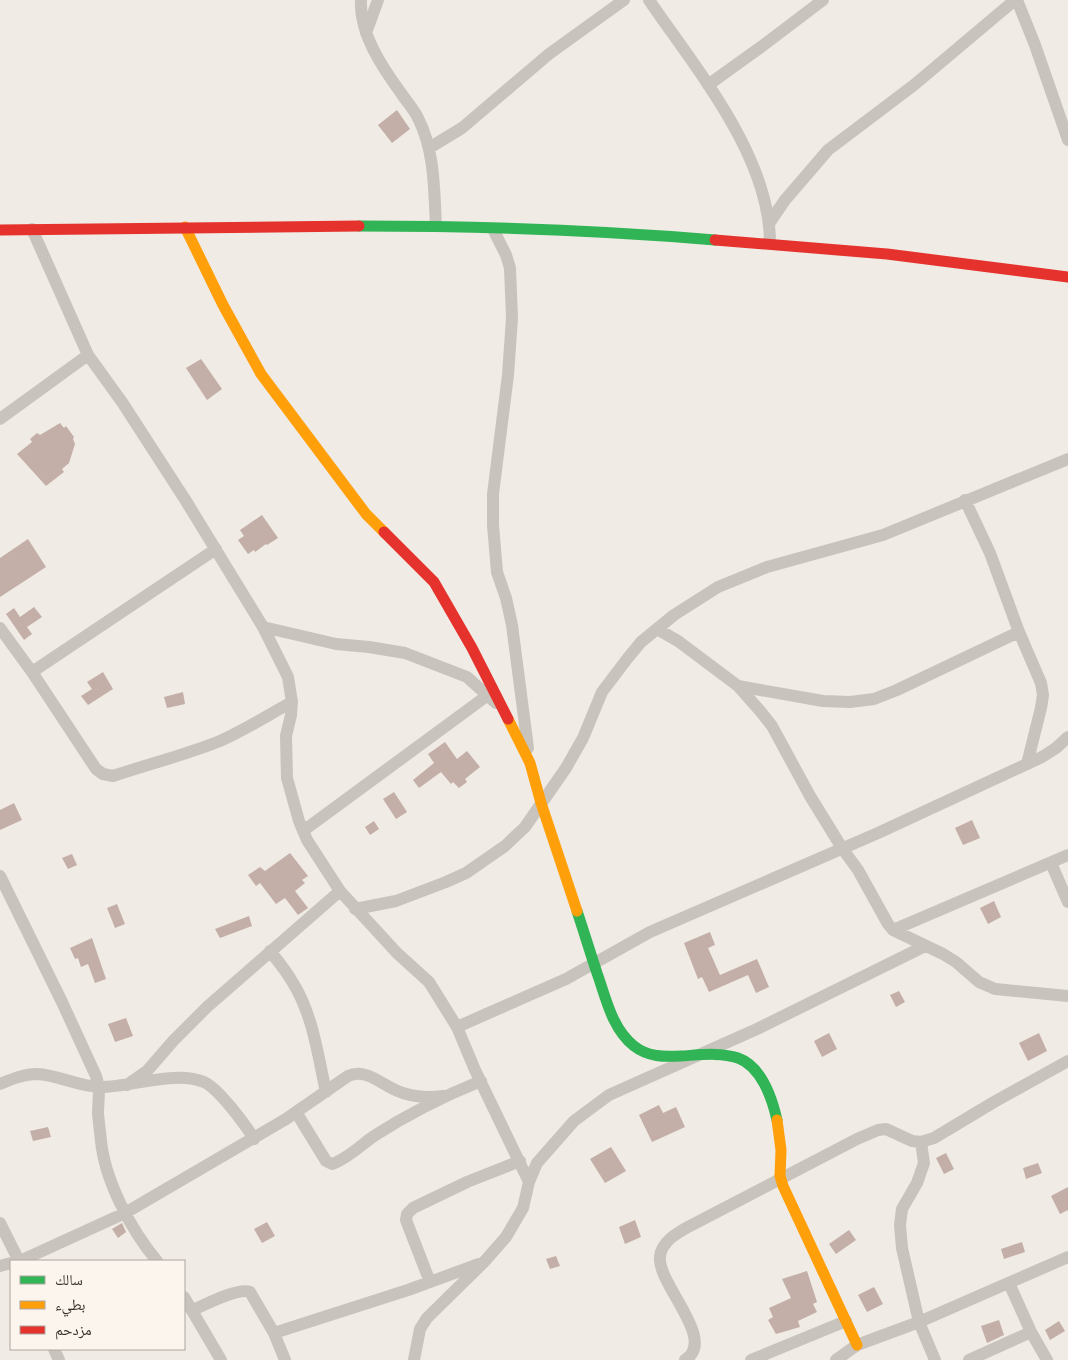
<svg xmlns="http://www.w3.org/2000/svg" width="1068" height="1360" font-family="'Varela Round','Noto Naskh Arabic',sans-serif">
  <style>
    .building { fill: #c3afa7 }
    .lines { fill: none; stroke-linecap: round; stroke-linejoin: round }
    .street { stroke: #c9c3be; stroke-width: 12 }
    .fast { stroke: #30b455; stroke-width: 11 }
    .slow { stroke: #ff9f0a; stroke-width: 11 }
    .jam { stroke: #e5322d; stroke-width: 11 }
  </style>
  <rect width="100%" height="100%" fill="#f0ebe5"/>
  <path class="building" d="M 397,110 L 410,129 L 392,143 L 378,125 Z
    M 201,359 L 222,389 L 207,400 L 186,368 Z
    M 60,423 L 64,428 L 66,426 L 74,437 L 73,439 L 75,444 L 69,463 L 62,469 L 64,472 L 46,486 L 17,454 L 32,442 L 30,439 L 37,433 L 40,435 Z
    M 262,515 L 278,538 L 267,545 L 266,544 L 255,552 L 254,550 L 248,554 L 238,540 L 244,536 L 240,530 Z
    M 28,539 L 46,567 L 0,597 L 0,558 Z
    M 34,607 L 42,617 L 27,627 L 32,634 L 24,640 L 6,614 L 14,608 L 20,617 Z
    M 103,672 L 113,689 L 88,705 L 81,696 L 92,689 L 87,682 Z
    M 183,692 L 185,704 L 167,708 L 164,697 Z
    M 445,742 L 457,759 L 467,751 L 480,767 L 465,779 L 467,782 L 459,788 L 453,782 L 451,784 L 441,772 L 419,788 L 413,780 L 434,763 L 428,754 Z
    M 394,792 L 407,812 L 396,819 L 383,799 Z
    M 14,803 L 22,820 L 0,830 L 0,810 Z
    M 972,820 L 980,838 L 963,845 L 955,828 Z
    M 374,821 L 379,829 L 370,835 L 365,827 Z
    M 290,853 L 308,876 L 302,880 L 305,883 L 295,891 L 308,908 L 298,915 L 285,898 L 276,904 L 260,883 L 256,886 L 248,875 L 260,867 L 265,871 Z
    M 72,854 L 77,865 L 68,869 L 62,858 Z
    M 994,901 L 1001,917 L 988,924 L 980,908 Z
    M 117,904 L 125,924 L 115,928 L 107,908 Z
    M 249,916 L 252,926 L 220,938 L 215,929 Z
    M 710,932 L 715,945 L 708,948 L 720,975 L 757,959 L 769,987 L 756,993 L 748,975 L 709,992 L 702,977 L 698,979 L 684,943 Z
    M 92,938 L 106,979 L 95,983 L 88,964 L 81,967 L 78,958 L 75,959 L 70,948 Z
    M 899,991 L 905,1002 L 896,1007 L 890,995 Z
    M 126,1018 L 133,1036 L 115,1042 L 108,1024 Z
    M 829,1033 L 837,1049 L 822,1057 L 814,1041 Z
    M 1039,1033 L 1047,1051 L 1028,1061 L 1019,1043 Z
    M 659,1105 L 663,1113 L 676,1107 L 685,1127 L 652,1142 L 639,1115 Z
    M 48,1127 L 51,1137 L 33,1141 L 30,1131 Z
    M 611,1147 L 626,1171 L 605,1183 L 590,1159 Z
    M 946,1153 L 954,1169 L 944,1174 L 936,1158 Z
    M 1038,1163 L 1042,1173 L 1026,1179 L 1023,1168 Z
    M 1068,1187 L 1068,1210 L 1060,1214 L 1051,1196 Z
    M 635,1220 L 641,1237 L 625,1244 L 619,1227 Z
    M 267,1222 L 275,1236 L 262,1243 L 254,1229 Z
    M 122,1223 L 126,1232 L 118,1238 L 112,1229 Z
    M 849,1230 L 856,1240 L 836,1254 L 829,1244 Z
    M 1022,1242 L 1025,1252 L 1004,1259 L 1001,1249 Z
    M 556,1256 L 560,1266 L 550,1269 L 546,1259 Z
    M 807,1271 L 817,1302 L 813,1304 L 817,1312 L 798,1321 L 800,1327 L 776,1334 L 768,1320 L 773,1317 L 769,1308 L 791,1298 L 782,1279 Z
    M 874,1287 L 883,1304 L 867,1312 L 858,1295 Z
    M 999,1320 L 1004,1335 L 987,1343 L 981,1326 Z
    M 1059,1321 L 1065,1331 L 1050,1340 L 1045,1330 Z"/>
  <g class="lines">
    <path class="street" d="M 361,0 C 359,33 382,67 401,93 C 406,101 414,109 418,118 C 435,151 434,191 436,226
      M 649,0 C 696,69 770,156 770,243
      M 1017,0 L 1035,45 L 1068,140
      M 366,33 L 378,0
      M 708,85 L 761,47 L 823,0
      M 429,148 L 462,128 L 549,54 L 624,0
      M 770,222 L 785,200 L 828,150 L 914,85 L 1015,0
      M 32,229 L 88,355 L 122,402 L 186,501 L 263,627 L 288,677 L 292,702 L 291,715 L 286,736 L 287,778 L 299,821 L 307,840 L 340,891 L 397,953 L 429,982 L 457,1027 L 475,1070 L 529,1182
      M 493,229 L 506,255 L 510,268 L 512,318 L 508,375 L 493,494 L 493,525 L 497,572 L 506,598 L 512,625 L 528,748
      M 0,419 L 88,355
      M 965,500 L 990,553 L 1019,632 L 1041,683 L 1043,695 L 1041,708 L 1027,764
      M 263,627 L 336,644 L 369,647 L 405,653 L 467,677 L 496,703
      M 0,628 L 32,672 L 96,769 L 103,774 L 113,776 C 149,764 185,755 220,741 C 245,730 268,715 292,702
      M 657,629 L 678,641 L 738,686 L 761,712 L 772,726 L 810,796 L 842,848 L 858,870 L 888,924 L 893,930 L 943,954 L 956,962 L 979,982 L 995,989 L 1068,996
      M 32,672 L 216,549
      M 738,686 L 823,701 L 850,702 L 874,699 L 897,690 L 1019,632
      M 303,831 L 488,695
      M 1051,863 L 1068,902
      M 0,876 L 62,1002 L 96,1076 C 101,1091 98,1098 98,1114 C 99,1123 100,1132 101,1141 C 105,1181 131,1230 157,1261
      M 355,909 L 396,901 L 446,882 L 466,873 L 505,846 L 525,827 L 566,768 L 583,738 L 602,692 L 627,659 L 641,642 L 674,615 L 718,587 L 767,567 L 883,535 L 1068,459
      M 893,930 L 1068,855
      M 270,951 C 278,961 287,972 293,983 C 313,1015 318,1056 326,1092
      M 457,1027 L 566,979 L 650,932 L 878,833 L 1042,757 L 1056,748 L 1068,737
      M 0,1084 C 12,1079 24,1074 37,1074 C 59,1075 79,1087 101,1087 C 131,1087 176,1070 204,1082 C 218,1088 245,1124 254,1139
      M 127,1085 L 147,1071 L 174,1040 L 207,1007 L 340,891
      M 296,1112 L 326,1161 L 332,1164 C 347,1159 361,1145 374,1136 C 408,1114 444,1096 481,1081
      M 921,1142 L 924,1163 L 917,1183 L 902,1209 L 900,1225 L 902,1248 L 919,1322 L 935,1360
      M 0,1223 L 19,1261
      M 20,1261 L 125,1213 L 286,1119 L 348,1076 C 368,1067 384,1088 403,1093 C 416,1097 430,1098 443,1096
      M 0,1266 L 11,1263
      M 430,1282 L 406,1220 L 407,1214 L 413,1208 L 467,1182 L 520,1161
      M 1009,1283 L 1031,1332 L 1047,1360
      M 184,1297 L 221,1360
      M 193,1310 C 204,1305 239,1287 250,1292 L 274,1333 L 285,1360
      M 274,1333 L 408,1290 L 479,1264
      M 54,1349 L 59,1360
      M 414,1360 L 420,1329 L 427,1318 L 484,1262 L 506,1237 L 523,1208 L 529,1182 L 537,1163 L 574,1121 L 609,1095 L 757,1029 L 925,946
      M 685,1360 C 718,1340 657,1284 660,1257 C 661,1242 677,1233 688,1227 L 857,1139 L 878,1130 L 886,1129 L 912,1141 L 921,1142 L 934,1138 L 994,1102 L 1068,1061
      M 751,1360 L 846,1321
      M 836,1360 L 857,1345 L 919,1322 L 1068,1257
      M 969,1360 L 1031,1332"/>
    <path class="fast" d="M 359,226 C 478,226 596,230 715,240
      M 577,911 C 584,932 590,952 597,973 C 606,998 612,1029 634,1046 C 648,1057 664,1057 681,1056 C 699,1055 720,1052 738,1058 C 761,1066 772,1098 777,1120"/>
    <path class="slow" d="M 185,227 L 223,305 L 261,374 L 366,514 L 384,532
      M 508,719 L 530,763 L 541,803 L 577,911
      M 777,1120 L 781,1150 L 780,1176 L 783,1186 L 857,1345"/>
    <path class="jam" d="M 0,230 L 359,226
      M 715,240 L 887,254 L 1068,277
      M 384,532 L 434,582 L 472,648 L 508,719"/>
  </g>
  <rect x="10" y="1260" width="175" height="90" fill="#fbf5ee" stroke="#aea6a0"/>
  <rect x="20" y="1276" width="25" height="8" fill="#30b455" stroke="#aea6a0"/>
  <text x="55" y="1285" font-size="15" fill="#3b302b">سالك</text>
  <rect x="20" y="1301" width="25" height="8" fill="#ff9f0a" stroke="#aea6a0"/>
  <text x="55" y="1310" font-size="15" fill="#3b302b">بطيء</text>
  <rect x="20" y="1326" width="25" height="8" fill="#e5322d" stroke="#aea6a0"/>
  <text x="55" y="1335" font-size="15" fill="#3b302b">مزدحم</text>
</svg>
